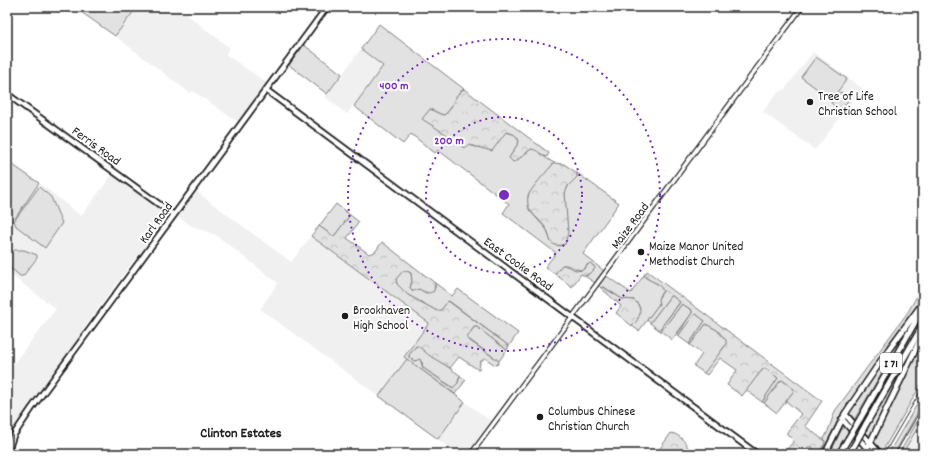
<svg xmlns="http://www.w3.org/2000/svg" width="930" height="461" font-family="Dekko,sans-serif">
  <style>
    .built { fill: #f0f0f0 }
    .green { fill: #e2e2e2; stroke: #7f7f7f }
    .forest { fill: url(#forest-crowns); stroke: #7f7f7f }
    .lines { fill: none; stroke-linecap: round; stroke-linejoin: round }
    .stream { stroke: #7a7a7a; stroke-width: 1 }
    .minor-casing { stroke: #1c1c1c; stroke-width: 6 }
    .major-casing { stroke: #1c1c1c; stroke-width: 8 }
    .highway-casing { stroke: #1c1c1c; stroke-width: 8 }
    .minor { stroke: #fff; stroke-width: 3.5 }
    .major { stroke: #fff; stroke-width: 4.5 }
    .highway { stroke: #fff; stroke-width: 5 }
    .rail { stroke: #1c1c1c; stroke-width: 1 }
    .highway-bridge-casing { stroke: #1c1c1c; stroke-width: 8; stroke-linecap: butt }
    .highway-bridge { stroke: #fff; stroke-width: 5 }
    .ring { fill: none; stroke: #7b2cbf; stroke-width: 2; stroke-dasharray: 2 4 }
    .poi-dot { fill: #1c1c1c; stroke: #fff; stroke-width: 1.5 }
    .labels { text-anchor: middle; stroke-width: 4; stroke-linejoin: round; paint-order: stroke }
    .shield { fill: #fff; stroke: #606060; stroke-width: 1 }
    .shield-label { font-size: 12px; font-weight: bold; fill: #1c1c1c }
    .poi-label { font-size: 13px; fill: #1c1c1c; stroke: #fff; text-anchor: start }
    .street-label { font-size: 13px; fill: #1c1c1c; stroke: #fff }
    .neighbourhood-label { font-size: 14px; font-weight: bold; fill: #1c1c1c; stroke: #fff }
    .centre { fill: #7b2cbf; stroke: #fff; stroke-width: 2 }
    .ring-label { font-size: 12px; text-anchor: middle; font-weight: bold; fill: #7b2cbf; stroke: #fff; stroke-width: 4; stroke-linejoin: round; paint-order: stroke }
  </style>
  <defs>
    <pattern id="forest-crowns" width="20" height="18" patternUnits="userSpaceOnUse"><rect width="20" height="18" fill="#e2e2e2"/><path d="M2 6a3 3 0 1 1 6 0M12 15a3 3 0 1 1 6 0" fill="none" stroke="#c1c1c1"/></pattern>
  </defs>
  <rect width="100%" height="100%" fill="#fff"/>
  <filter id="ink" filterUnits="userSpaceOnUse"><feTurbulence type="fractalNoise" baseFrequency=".025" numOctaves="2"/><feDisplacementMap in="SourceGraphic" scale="8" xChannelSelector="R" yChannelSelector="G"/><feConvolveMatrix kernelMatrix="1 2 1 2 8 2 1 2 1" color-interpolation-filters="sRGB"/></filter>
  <g filter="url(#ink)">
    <path class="built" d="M 137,7 L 177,7 L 230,48 L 225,54 L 267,83 L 238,122 L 193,91 L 190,93 L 115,36 Z
      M 361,49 L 384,66 L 347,114 L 325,97 Z
      M 813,52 L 862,88 L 815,150 L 763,112 L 777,93 L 785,89 Z
      M 7,161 L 39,183 L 81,216 L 114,172 L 178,217 L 197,192 L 291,262 L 311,236 L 429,323 L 405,357 L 492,422 L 467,454 L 458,454 L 260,309 L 278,283 L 216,235 L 192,226 L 178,217 L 151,252 L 137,256 L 84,328 L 87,331 L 24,417 L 7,451 L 7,372 L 56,309 L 7,272 Z
      M 923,415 L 923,454 L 902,454 L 916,426 Z"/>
    <path class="green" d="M 74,7 L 137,7 L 115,36 Z
      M 379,24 L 464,89 C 452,96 454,109 444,115 L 440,114 L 430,109 L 455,140 L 464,148 L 469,145 L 476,147 L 506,132 L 516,135 L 519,142 L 509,158 L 516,161 L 531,149 L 536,149 L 540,152 L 540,154 L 554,163 L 528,195 L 529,210 L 547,230 L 551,242 L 556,245 L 561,246 L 565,244 L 565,193 L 568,186 L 577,177 L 577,173 L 619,203 L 583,254 L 604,271 L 595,283 L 585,276 L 588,275 L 588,264 L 582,270 C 575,270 569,264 563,265 L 555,274 L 545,267 L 556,253 L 503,213 L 509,204 L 438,150 L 435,153 L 411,134 L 403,144 L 354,106 L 383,66 L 361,49 Z
      M 304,45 L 342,74 L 327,94 L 289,65 Z
      M 816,57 L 847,79 L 835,95 L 841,92 L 850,98 L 841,110 L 831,103 L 833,98 L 832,100 L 801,77 Z
      M 7,161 L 39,183 L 10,226 L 7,227 Z
      M 39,187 L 51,197 L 62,223 L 45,248 L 16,226 L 14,221 Z
      M 336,204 L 350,215 L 335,235 L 333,236 L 319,226 Z
      M 15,250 L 24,250 L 37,255 L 37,258 L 23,276 L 20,276 L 7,265 L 7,254 Z
      M 402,271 L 407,271 L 411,273 L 412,281 L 410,288 L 413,291 L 419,289 L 426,293 L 435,288 L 435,283 L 452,296 L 458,289 L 518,333 L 509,346 L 449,301 L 441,310 L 437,311 L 408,295 L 397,284 L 396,279 Z
      M 605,275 L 631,293 L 644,275 L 646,278 L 660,285 L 663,291 L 659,296 L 659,304 L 639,331 L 632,326 L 634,324 L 640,309 L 638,304 L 634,300 L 622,299 L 604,287 L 601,288 L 598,285 Z
      M 923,285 L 923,297 L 844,410 L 822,454 L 821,454 L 825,442 L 824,439 L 828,431 L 835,411 L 908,312 Z
      M 671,295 L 680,302 L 659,330 L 650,323 Z
      M 682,304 L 692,310 L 692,313 L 672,340 L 661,331 Z
      M 694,314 L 696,314 L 705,321 L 689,344 L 678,336 Z
      M 706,324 L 717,330 L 726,340 L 727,343 L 708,369 L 704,373 L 694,366 L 702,354 L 690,345 Z
      M 909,326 L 854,420 L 848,413 Z
      M 474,327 L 477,327 L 507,350 L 499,361 L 467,338 Z
      M 923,337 L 923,381 L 882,452 L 874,442 Z
      M 416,346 L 418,346 L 461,376 L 459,377 L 458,383 L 454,388 L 423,368 L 422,362 L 415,361 L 409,358 L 409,355 Z
      M 909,357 L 910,357 L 870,439 L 865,433 Z
      M 407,359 L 465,402 L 438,439 L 379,396 Z
      M 765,368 L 778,378 L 762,402 L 746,390 L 762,370 Z
      M 782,380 L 794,389 L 793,392 L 777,413 L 764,403 L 780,381 Z
      M 923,394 L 923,403 L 894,454 L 888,454 Z
      M 923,411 L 923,415 L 917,425 L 918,427 L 902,454 L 899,454 Z
      M 846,427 L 849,430 L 835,454 L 830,454 L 841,430 Z"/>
    <path class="forest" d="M 464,89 L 549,153 L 547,157 C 540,155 539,150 531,149 L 516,161 L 513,162 L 509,158 L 519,142 C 518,135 512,133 506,132 L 492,151 L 469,145 L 464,148 L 455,140 L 422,119 L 430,109 L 440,114 L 444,115 C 454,109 452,96 464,89 Z
      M 554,163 L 564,164 L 577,173 L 577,177 L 568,186 L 565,193 L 568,233 L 565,244 C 560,246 554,246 551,242 C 549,238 549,233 547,230 C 540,218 525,212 528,197 C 529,190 549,169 554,163 Z
      M 350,215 L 359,222 L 347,238 L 369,254 L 375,252 L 382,242 L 435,283 L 434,291 C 427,295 425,292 419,289 L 413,291 L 410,288 L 412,281 L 411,273 L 407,271 L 403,271 L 396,279 L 397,284 L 408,295 L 437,311 L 441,310 L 448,301 L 509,346 L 507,350 L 477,327 L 474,327 L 467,337 L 467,339 L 499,361 L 498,364 L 495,365 L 485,358 L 480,362 L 479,369 L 477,369 L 459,357 L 450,368 L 430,356 L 418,346 L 416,346 L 409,355 L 409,358 L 415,361 L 420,359 L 423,368 L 453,388 L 458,383 L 460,376 L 466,380 L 455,394 L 404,357 L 429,323 L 311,236 L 319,226 L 333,236 L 335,235 Z
      M 590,263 L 594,266 L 595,268 L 593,271 L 585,276 L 581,274 L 572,287 L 555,274 L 562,265 C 568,265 577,273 582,270 C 585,269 587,265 590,263 Z
      M 647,271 L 822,401 L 805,426 L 822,439 L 824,439 L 825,442 L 821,454 L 783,454 L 793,442 L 793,440 L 787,434 L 787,432 L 801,414 L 786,401 L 793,392 L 794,389 L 782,380 L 780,381 L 764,403 L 762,402 L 778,378 L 765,368 L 762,370 L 742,396 L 727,385 L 737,370 L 720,358 L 707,375 L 704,373 L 726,345 L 726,340 L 717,330 L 706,324 L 690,345 L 689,344 L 705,321 L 696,314 L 694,315 L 678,336 L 677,335 L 692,313 L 692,310 L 682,304 L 661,331 L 659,330 L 679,304 L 680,302 L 671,295 L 650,323 L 647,320 L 659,304 L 658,299 L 663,291 C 660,282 649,282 644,275 Z
      M 603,287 L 622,299 L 634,300 C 643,308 641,318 632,326 L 616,313 L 621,306 L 601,288 Z
      M 671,433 C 680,434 689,445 690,454 L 656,454 Z"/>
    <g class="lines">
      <path class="stream" d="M 802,454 L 808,447 L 812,447 L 816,451 L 820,450 L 823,446"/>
      <defs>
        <path id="minor" d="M 471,454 L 802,7"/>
        <path id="major" d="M 266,90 L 757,454
          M 7,94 L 174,215
          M 842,419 L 872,454
          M 7,454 L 13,436 L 32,408 L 327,7
          M 825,454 L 845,414 L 880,454"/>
        <path id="highway" d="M 845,414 L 889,349 L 923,303
          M 860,419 L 923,308
          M 866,424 L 923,325
          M 839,454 L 848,439
          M 849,454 L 855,444
          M 863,454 L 870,443 L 923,334"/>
      </defs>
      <use href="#minor" class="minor-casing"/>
      <use href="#major" class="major-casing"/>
      <use href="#highway" class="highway-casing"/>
      <use href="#minor" class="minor"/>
      <use href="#major" class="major"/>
      <use href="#highway" class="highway"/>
      <path class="rail" d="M 884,454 L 923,387
        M 895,454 L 923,406"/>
      <defs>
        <path id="highway-bridge" d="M 848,439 L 860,419
          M 855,444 L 866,424"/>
      </defs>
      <use href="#highway-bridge" class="highway-bridge-casing"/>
      <use href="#highway-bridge" class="highway-bridge"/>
    </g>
  </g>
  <g class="ring">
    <circle cx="504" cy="195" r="78"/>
    <circle cx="504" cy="195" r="156"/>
  </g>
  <g class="poi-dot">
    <circle cx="810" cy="102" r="4"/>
    <circle cx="641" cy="252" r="4"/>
    <circle cx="345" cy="316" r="4"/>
    <circle cx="540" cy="417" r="4"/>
  </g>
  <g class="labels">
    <rect class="shield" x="880" y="353" width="22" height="20" rx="3"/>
    <g class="shield-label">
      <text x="891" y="367">I 71</text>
    </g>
    <g class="poi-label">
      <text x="818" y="100">Tree of Life<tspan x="818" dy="15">Christian School</tspan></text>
      <text x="649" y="250">Maize Manor United<tspan x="649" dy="15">Methodist Church</tspan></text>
      <text x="353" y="314">Brookhaven<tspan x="353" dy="15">High School</tspan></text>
      <text x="548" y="415">Columbus Chinese<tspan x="548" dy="15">Christian Church</tspan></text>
    </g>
    <g class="street-label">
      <text transform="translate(97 145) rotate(36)" y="5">Ferris Road</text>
      <text transform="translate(155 222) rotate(-54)" y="5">Karl Road</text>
      <text transform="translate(629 225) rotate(-53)" y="5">Maize Road</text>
      <text transform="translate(519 263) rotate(36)" y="5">East Cooke Road</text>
    </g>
    <g class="neighbourhood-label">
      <text x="241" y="437">Clinton Estates</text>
    </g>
  </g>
  <circle cx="504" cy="195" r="6" class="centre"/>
  <g class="ring-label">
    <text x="394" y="89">400 m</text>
    <text x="449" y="144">200 m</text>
  </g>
  <rect width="930" height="461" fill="none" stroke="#fff" stroke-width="24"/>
  <rect x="12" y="12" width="906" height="437" fill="none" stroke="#1c1c1c" stroke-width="1.5" filter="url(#ink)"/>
</svg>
